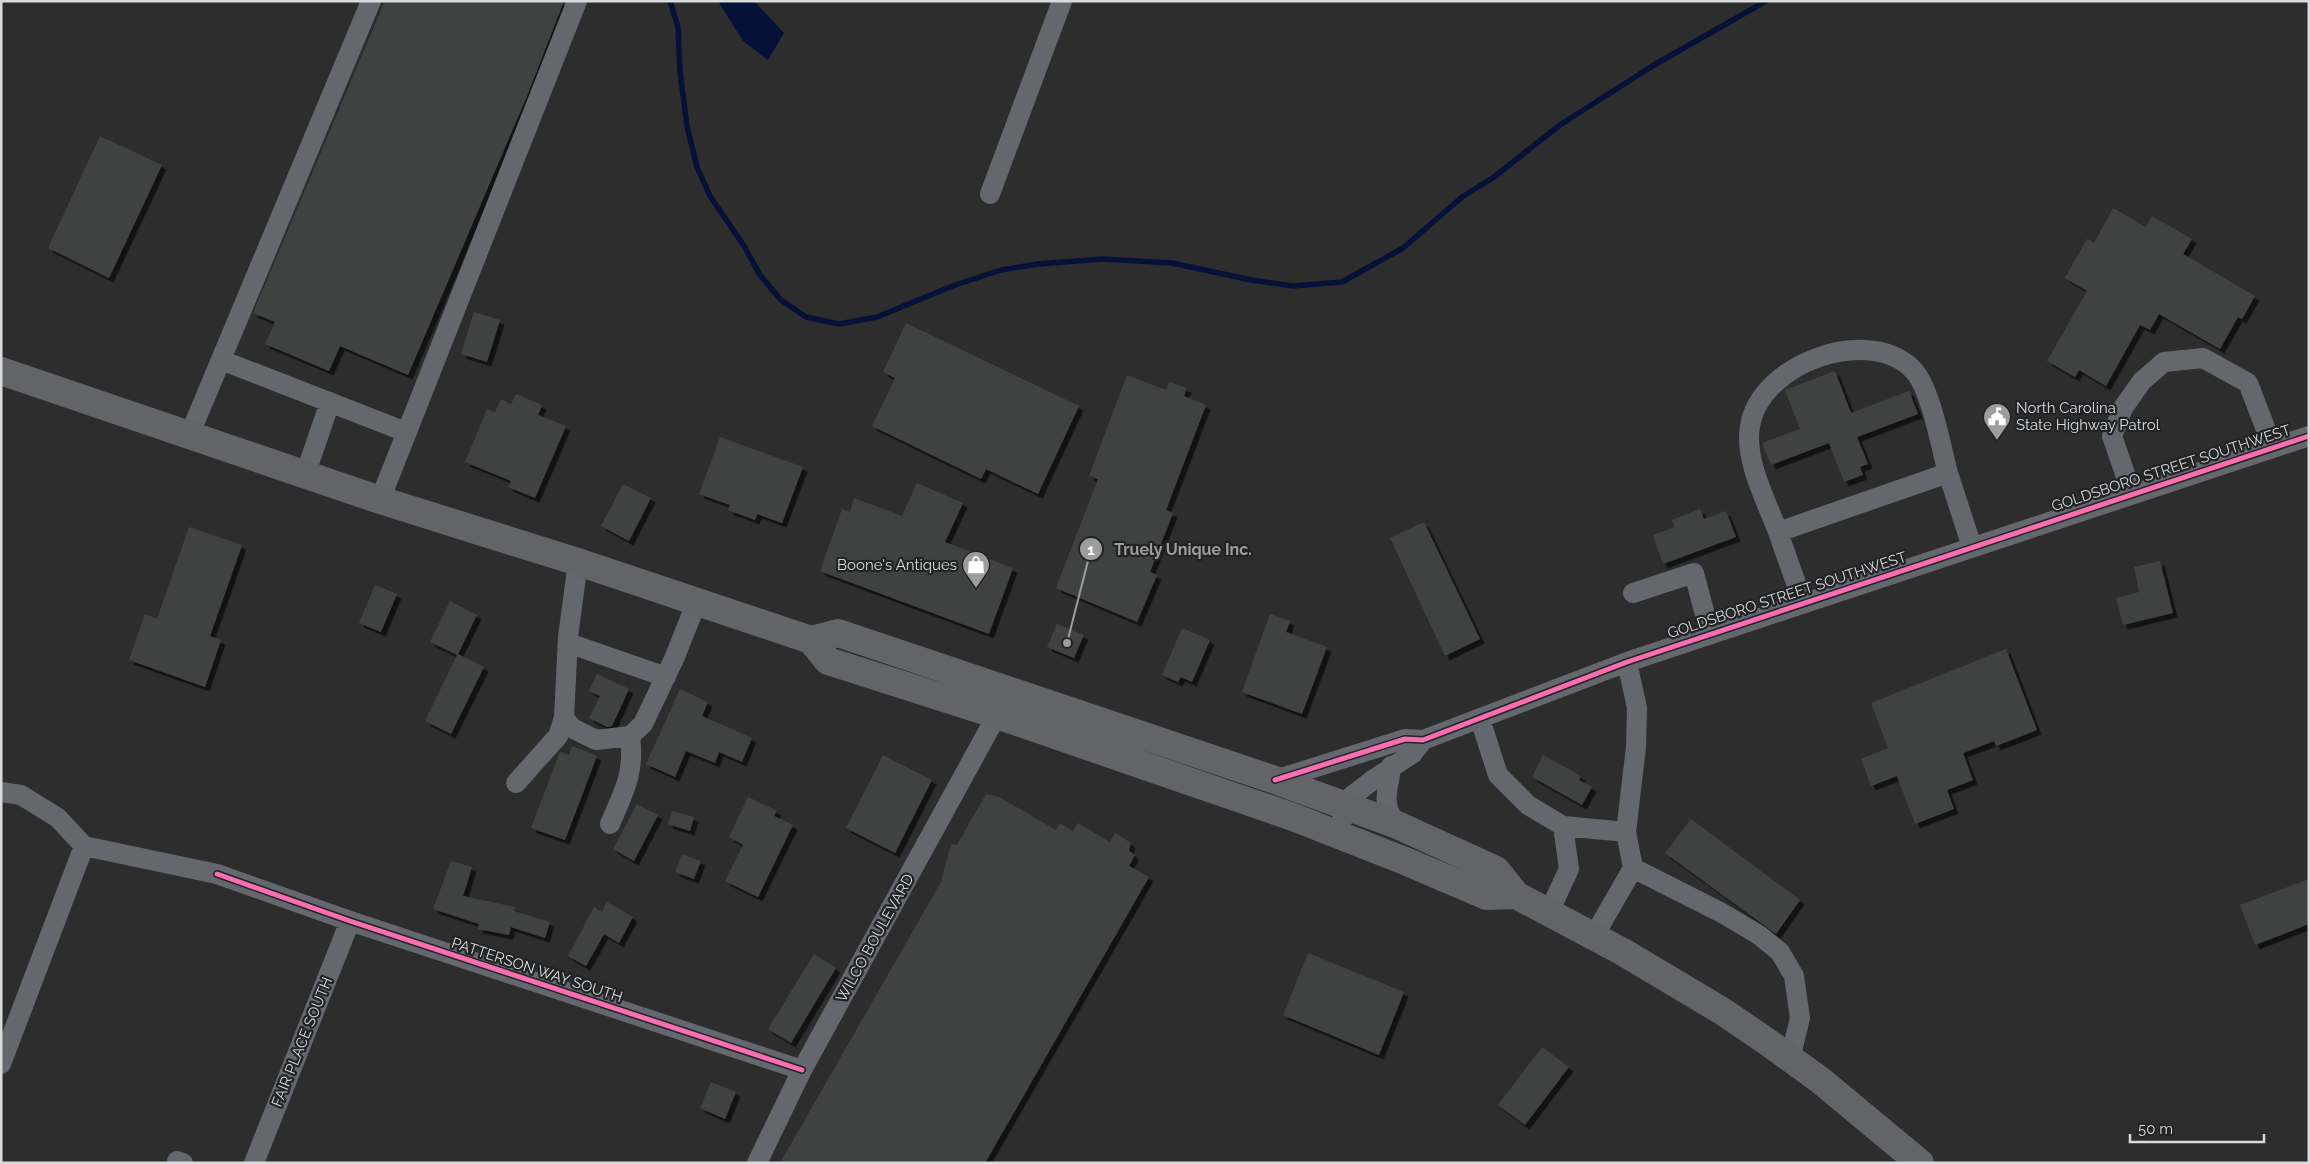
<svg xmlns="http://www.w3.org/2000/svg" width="2310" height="1164" font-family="Raleway,sans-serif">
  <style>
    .water { fill: #051136 }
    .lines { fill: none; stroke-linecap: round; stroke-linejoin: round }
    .stream { stroke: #051136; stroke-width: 5.5 }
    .building { fill: #414243; filter: url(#shadow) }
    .minor { stroke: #64686e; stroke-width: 20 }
    .highway { stroke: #626468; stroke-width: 28 }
    .cycleway-casing { stroke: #222325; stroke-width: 8 }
    .cycleway { stroke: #f96db3; stroke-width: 5 }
    .labels { text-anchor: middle; stroke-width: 4.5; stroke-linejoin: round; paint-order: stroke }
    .poi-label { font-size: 15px; fill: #d9dadb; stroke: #222325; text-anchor: start }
    .street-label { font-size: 15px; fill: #d9dadb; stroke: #222325 }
    .leader { fill: none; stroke: #9d9d9e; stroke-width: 2 }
    .callout-dot { fill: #9d9d9e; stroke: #222325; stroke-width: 2 }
    .mark-label { font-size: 15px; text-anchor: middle; font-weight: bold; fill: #fff }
    .callout-label { font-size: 16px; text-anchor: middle; font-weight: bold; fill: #9d9d9e; stroke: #222325; stroke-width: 4.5; stroke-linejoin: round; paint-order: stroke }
  </style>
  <defs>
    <filter id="shadow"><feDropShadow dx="4.5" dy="4.5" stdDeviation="0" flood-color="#0009"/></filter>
  </defs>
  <rect width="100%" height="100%" fill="#2d2d2e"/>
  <path class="water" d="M 718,1 L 754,1 L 784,33 L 768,60 L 743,41 Z"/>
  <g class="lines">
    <path class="stream" d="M 670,1 L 678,27 L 680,71 L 687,126 L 697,167 L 710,196 L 744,246 L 760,275 L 781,300 L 806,317 L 839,324 L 877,317 L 955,285 L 1001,270 L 1038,264 L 1103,259 L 1172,263 L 1251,280 L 1293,286 L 1342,282 L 1403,248 L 1462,197 L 1494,177 L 1560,125 L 1654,65 L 1766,1"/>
  </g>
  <path class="building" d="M 385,1 L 564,1 L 527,96 L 408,375 L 340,346 L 329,371 L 265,344 L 275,322 L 253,313 Z
    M 100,136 L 162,165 L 109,278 L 48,248 Z
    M 2113,208 L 2146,227 L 2152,216 L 2192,239 L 2183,254 L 2255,296 L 2242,319 L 2238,317 L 2220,349 L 2159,314 L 2150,330 L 2140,325 L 2106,386 L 2079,370 L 2075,377 L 2047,361 L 2087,291 L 2065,278 L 2087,239 L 2094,243 Z
    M 474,312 L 500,320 L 487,362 L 461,354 Z
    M 906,323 L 1079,406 L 1038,494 L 986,469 L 981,479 L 872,426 L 895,378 L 883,372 Z
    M 1835,371 L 1851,413 L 1909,391 L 1918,414 L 1857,437 L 1868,464 L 1860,467 L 1863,475 L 1844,482 L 1829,443 L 1771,465 L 1762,443 L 1800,429 L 1785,390 Z
    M 1127,375 L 1166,390 L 1169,382 L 1187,388 L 1184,396 L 1206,405 L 1166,510 L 1173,513 L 1150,572 L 1157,575 L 1137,622 L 1056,588 L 1098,479 L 1089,476 Z
    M 516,394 L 542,405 L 538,415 L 566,426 L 535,498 L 508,487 L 511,481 L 465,462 L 487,409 L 495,412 L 501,399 L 511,404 Z
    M 720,437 L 803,467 L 782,523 L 757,514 L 755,520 L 728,510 L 730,505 L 699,494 Z
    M 917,483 L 963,503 L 945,542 L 1013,568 L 989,634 L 820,571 L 842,509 L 850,512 L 854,498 L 902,516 Z
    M 623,484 L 651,498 L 629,541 L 601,526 Z
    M 1700,509 L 1704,519 L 1726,511 L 1736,537 L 1663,564 L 1653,535 L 1675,527 L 1672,520 Z
    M 1424,522 L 1480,639 L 1445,656 L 1390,538 Z
    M 189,527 L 242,545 L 210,636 L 221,640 L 205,687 L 129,660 L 145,614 L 157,619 Z
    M 2160,561 L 2173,613 L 2123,625 L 2116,598 L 2139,592 L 2134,567 Z
    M 375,585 L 397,594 L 381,632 L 359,623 Z
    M 450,601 L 477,615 L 458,654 L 484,667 L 451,734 L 425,721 L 457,655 L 430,642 Z
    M 1270,614 L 1290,621 L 1286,632 L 1327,647 L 1302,714 L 1242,692 Z
    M 1057,624 L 1084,635 L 1074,658 L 1047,647 Z
    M 1182,628 L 1210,640 L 1192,682 L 1181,677 L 1178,682 L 1162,675 Z
    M 2006,649 L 2037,730 L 1996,746 L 1994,741 L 1963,753 L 1973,780 L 1947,790 L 1954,809 L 1915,824 L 1897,776 L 1871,786 L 1861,759 L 1888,748 L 1871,703 Z
    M 597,674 L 629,689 L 612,726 L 607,727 L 589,718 L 600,696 L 589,691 Z
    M 680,689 L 708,702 L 702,716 L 752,738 L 742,762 L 719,752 L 715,763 L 686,751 L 675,777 L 646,764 Z
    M 572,746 L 597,756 L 565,840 L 531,828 L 560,752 L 569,755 Z
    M 883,755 L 932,780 L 895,853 L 846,828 Z
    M 1543,755 L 1581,776 L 1579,780 L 1592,787 L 1582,805 L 1532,777 Z
    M 986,794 L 999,797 L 1056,830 L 1060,823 L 1073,831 L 1078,823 L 1110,842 L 1115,833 L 1131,843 L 1129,851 L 1135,855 L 1129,866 L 1149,877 L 985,1163 L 780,1163 L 941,882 L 951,844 L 957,845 Z
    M 748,797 L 777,811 L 774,816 L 793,825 L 758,897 L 725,881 L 743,845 L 729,837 Z
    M 637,804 L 658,815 L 634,861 L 613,849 Z
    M 672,811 L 694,817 L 690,831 L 668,824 Z
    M 1691,819 L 1800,900 L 1776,934 L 1665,853 Z
    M 682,854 L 701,861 L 694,879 L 675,872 Z
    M 451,861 L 472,867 L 463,896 L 515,907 L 514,911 L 550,922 L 545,938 L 511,927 L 509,935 L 478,929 L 479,924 L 433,909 Z
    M 2309,879 L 2309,924 L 2255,945 L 2240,905 Z
    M 607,902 L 633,917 L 619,943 L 604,934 L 586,966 L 568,956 L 594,907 L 602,912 Z
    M 1308,953 L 1404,992 L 1379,1055 L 1283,1015 Z
    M 814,954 L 836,968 L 791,1043 L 768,1029 Z
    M 1542,1047 L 1569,1067 L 1525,1125 L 1498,1105 Z
    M 711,1082 L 736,1092 L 725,1119 L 700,1108 Z"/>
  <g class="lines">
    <path class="minor" d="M 990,194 L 1062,1
      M 221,360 L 406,432
      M 189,436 L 371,1
      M 305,475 L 330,402
      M 2132,494 L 2112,436 L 2123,408 L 2142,381 L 2164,362 L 2203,358 L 2248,383 L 2273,448
      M 380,500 L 577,1
      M 1778,532 C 1766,500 1744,460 1750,426 C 1760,362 1873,323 1915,372 C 1931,391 1941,447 1948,473
      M 578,562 L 568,637 L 564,718 L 572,728 L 596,740 L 630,736 L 643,724 L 674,659 L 697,601
      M 1633,593 L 1694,573 L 1710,634
      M 1803,603 L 1778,532 L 1948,473 L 1972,547
      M 568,643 L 666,677
      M 1480,719 L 1498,775 L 1528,805 L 1563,826 L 1626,832 L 1636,747 L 1637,708 L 1627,662
      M 1391,766 C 1389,792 1380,798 1395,824
      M 1275,780 L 1405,739 L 1423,740 L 1627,662 L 2309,436
      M 516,783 L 558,736 L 564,718
      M 1,792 L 21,795 L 58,818 L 84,846 L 217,874 L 350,921 L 802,1070
      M 610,824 C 624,791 635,773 630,736
      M 1337,833 L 1352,796 L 1374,779 L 1412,754 L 1423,740
      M 1633,868 L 1722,913 L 1759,935 L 1780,952 L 1794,976 L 1800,1018 L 1790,1059
      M 1549,912 L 1569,869 L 1563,826
      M 1594,936 L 1633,868 L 1626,832
      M 1,1064 L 84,846
      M 177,1161 L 183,1163
      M 254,1163 L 350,921
      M 757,1163 L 802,1070 L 997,715"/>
    <path class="highway" d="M 1,371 L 380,500 L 578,562 L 811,640 L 838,633 L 1275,780 L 1395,824 L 1496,870 L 1516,895 L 1623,952 L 1722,1011 L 1769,1043 L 1820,1080 L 1920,1163
      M 811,640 L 828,661 L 997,715 L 1293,817 L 1405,861 L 1487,896 L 1516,895"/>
    <defs>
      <path id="cycleway" d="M 1275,780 L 1405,739 L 1423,740 L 1627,662 L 2309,436
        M 217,874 L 350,921 L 802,1070"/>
    </defs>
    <use href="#cycleway" class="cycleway-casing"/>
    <use href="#cycleway" class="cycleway"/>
  </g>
  <defs>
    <symbol id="civic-pin" viewBox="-11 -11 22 30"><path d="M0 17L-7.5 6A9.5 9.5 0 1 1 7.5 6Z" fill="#9d9d9e" stroke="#222325"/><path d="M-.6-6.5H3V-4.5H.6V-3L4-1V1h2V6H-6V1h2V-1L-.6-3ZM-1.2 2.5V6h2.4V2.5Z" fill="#fff"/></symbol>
    <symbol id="shop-pin" viewBox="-11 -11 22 30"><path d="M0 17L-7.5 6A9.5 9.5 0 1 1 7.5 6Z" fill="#9d9d9e" stroke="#222325"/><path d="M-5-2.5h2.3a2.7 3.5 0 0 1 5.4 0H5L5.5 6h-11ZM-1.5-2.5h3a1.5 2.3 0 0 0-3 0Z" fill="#fff"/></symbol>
  </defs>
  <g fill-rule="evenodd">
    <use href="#civic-pin" x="1981" y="401" width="32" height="43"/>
    <use href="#shop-pin" x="960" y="549" width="32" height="43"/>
  </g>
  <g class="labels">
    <g class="poi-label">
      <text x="2016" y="413">North Carolina<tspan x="2016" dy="17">State Highway Patrol</tspan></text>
      <text x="957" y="570" text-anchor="end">Boone's Antiques</text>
    </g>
    <g class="street-label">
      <text transform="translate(2171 468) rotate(-18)" y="5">GOLDSBORO STREET SOUTHWEST</text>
      <text transform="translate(1787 595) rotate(-18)" y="5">GOLDSBORO STREET SOUTHWEST</text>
      <text transform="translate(875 938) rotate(-61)" y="5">WILCO BOULEVARD</text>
      <text transform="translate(537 970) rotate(18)" y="5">PATTERSON WAY SOUTH</text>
      <text transform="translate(302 1042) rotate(-68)" y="5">FAIR PLACE SOUTH</text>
    </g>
  </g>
  <path class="leader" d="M1067 643L1091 549"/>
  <g class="callout-dot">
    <circle cx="1067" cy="643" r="5"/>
    <circle cx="1091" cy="549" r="12"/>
  </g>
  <g class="mark-label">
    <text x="1091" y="555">1</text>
  </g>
  <g class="callout-label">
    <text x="1183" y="555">Truely Unique Inc.</text>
  </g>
  <rect width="2310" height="1164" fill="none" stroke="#d9dadb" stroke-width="5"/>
  <path d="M2130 1134v8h134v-8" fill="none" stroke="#d9dadb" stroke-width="2.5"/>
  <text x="2138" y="1134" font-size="15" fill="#d9dadb" stroke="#222325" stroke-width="4" paint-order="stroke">50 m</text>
</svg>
